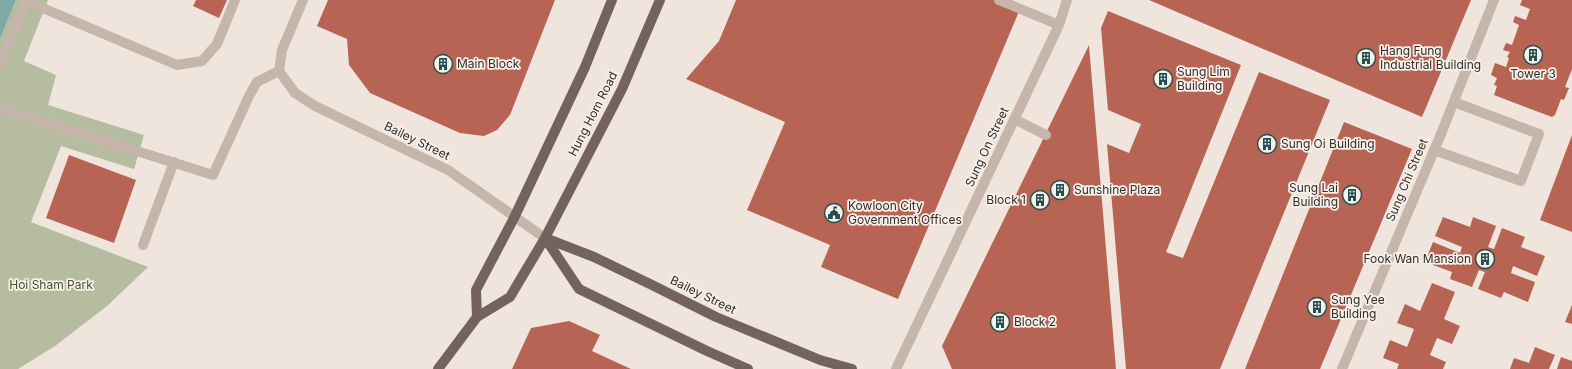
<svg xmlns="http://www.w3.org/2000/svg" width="1572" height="369" font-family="Inter,sans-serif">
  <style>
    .green { fill: #b5bc9f }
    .water { fill: #80a9a7 }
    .building { fill: #b76454 }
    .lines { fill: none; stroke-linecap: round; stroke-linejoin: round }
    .minor { stroke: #c6b5ab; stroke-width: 10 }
    .major { stroke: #74625c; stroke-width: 10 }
    .labels { text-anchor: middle; stroke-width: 3.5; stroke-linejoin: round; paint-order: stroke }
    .poi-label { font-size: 12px; fill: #342c29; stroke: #f7f0e9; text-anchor: start }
    .street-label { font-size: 12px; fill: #342c29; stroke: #f7f0e9 }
    .park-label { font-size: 12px; fill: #475030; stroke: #f7f0e9 }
  </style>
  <rect width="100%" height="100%" fill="#efe5dd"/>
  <path class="green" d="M 16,0 L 48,0 L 24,61 L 56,75 L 48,105 L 144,135 L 134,169 L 61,146 L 31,222 L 148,267 L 107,306 L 55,346 L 18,369 L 0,369 L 0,39 Z"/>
  <path class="water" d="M 0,0 L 16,0 L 0,39 Z"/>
  <path class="building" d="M 196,0 L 227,0 L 219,18 L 193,6 Z
    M 328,0 L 555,0 L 510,115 L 497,130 L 484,136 L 460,133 L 370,93 L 349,65 L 347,39 L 317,26 Z
    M 736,0 L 999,0 L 1020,9 L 898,299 L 821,267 L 830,245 L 747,210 L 785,122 L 686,79 L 719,41 Z
    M 1149,0 L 1471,0 L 1422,117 Z
    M 1522,0 L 1572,0 L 1572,69 L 1565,87 L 1569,88 L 1564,100 L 1561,99 L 1555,115 L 1552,117 L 1494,95 L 1497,86 L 1494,85 L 1497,78 L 1491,75 L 1495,63 L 1506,67 L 1509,58 L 1507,57 L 1510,52 L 1503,50 L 1506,43 L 1512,45 L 1519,25 L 1513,22 L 1515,16 L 1526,20 L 1530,9 L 1520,5 Z
    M 1108,11 L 1241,65 L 1166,252 L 1174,255 L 1183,258 L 1259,72 L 1330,100 L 1220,369 L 1126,369 L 1107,144 L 1129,153 L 1141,124 L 1108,110 L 1101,28 Z
    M 1089,45 L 1116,369 L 952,369 L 942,346 Z
    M 1344,122 L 1412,149 L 1320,369 L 1245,369 Z
    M 1572,135 L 1572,232 L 1540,220 Z
    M 69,155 L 136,180 L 114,243 L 46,218 Z
    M 1443,217 L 1470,227 L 1473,217 L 1496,226 L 1488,247 L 1494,249 L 1502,228 L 1525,237 L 1521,247 L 1545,256 L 1537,276 L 1513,266 L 1511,273 L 1535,282 L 1528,302 L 1504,292 L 1501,298 L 1478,289 L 1485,272 L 1479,270 L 1472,287 L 1450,279 L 1452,272 L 1425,262 L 1433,242 L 1460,253 L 1462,247 L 1435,236 Z
    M 1432,283 L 1455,292 L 1444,319 L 1460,326 L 1452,344 L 1437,338 L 1430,355 L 1446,362 L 1443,369 L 1397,369 L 1399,364 L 1383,358 L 1390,340 L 1407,347 L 1414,329 L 1397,323 L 1405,304 L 1420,311 Z
    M 1572,305 L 1572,324 L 1565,322 Z
    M 569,321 L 600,335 L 592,351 L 631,369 L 512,369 L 531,328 Z
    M 1535,347 L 1555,355 L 1549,369 L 1510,369 L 1514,358 L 1529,363 Z
    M 1561,357 L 1572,361 L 1572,369 L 1557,369 Z"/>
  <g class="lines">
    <path class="minor" d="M 999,0 L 1059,25
      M 26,1 L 177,65 L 202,61 L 217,44 L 235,0
      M 0,65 L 27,0
      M 279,71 L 295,93 L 315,106 L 448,170 L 545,238
      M 279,71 L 282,50 L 303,0
      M 0,108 L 213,175 L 249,96 L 257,82 L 279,71
      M 1014,119 L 1046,135
      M 1434,150 L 1521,181 L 1539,134 L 1454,102
      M 143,245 L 174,162
      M 896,369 L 1059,25 L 1067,0
      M 1342,369 L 1441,134 L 1494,0"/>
    <path class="major" d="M 545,238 L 594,257 L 652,285 L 716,317 L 820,360 L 852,369
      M 545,238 L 579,289 L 707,351 L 748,369
      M 477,317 L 476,290 L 514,218 L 585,67 L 612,0
      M 438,369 L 477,317 L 510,297 L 545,238 L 622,89 L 660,0"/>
  </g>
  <defs>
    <symbol id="building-ring" viewBox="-11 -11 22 22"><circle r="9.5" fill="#f7f0e9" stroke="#245150" stroke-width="1.5"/><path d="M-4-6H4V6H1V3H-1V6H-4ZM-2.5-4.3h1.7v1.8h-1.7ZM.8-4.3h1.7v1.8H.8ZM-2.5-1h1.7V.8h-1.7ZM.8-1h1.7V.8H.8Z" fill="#245150"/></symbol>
    <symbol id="civic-ring" viewBox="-11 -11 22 22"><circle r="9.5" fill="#f7f0e9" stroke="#245150" stroke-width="1.5"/><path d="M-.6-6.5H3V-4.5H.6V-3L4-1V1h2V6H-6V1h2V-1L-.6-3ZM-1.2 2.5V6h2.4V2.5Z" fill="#245150"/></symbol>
  </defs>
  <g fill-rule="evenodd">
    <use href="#building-ring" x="1522" y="44" width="22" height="22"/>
    <use href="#building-ring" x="1355" y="47" width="22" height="22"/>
    <use href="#building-ring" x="432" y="53" width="22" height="22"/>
    <use href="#building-ring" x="1152" y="68" width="22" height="22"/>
    <use href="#building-ring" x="1256" y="133" width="22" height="22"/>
    <use href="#building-ring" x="1049" y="179" width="22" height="22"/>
    <use href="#building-ring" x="1341" y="184" width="22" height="22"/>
    <use href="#building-ring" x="1029" y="189" width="22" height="22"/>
    <use href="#civic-ring" x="823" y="202" width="22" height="22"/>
    <use href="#building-ring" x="1474" y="248" width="22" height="22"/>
    <use href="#building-ring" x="1306" y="296" width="22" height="22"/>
    <use href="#building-ring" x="989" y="311" width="22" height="22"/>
  </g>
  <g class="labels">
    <g class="poi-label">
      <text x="1380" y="55">Hang Fung<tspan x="1380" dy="14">Industrial Building</tspan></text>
      <text x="457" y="68">Main Block</text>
      <text x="1177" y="76">Sung Lim<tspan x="1177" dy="14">Building</tspan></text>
      <text x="1533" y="78" text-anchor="middle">Tower 3</text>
      <text x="1281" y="148">Sung Oi Building</text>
      <text x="1338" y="192" text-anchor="end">Sung Lai<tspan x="1338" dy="14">Building</tspan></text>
      <text x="1074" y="194">Sunshine Plaza</text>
      <text x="1026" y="204" text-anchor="end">Block 1</text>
      <text x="848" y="210">Kowloon City<tspan x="848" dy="14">Government Offices</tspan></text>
      <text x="1471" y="263" text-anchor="end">Fook Wan Mansion</text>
      <text x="1331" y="304">Sung Yee<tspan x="1331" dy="14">Building</tspan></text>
      <text x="1014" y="326">Block 2</text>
    </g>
    <g class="street-label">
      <text transform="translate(593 114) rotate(-63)" y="4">Hung Hom Road</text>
      <text transform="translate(417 141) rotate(26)" y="4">Bailey Street</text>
      <text transform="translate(987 147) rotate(-65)" y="4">Sung On Street</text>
      <text transform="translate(1407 180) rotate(-67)" y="4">Sung Chi Street</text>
      <text transform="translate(703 295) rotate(26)" y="4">Bailey Street</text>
    </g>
    <g class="park-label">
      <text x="51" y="289">Hoi Sham Park</text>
    </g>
  </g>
</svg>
